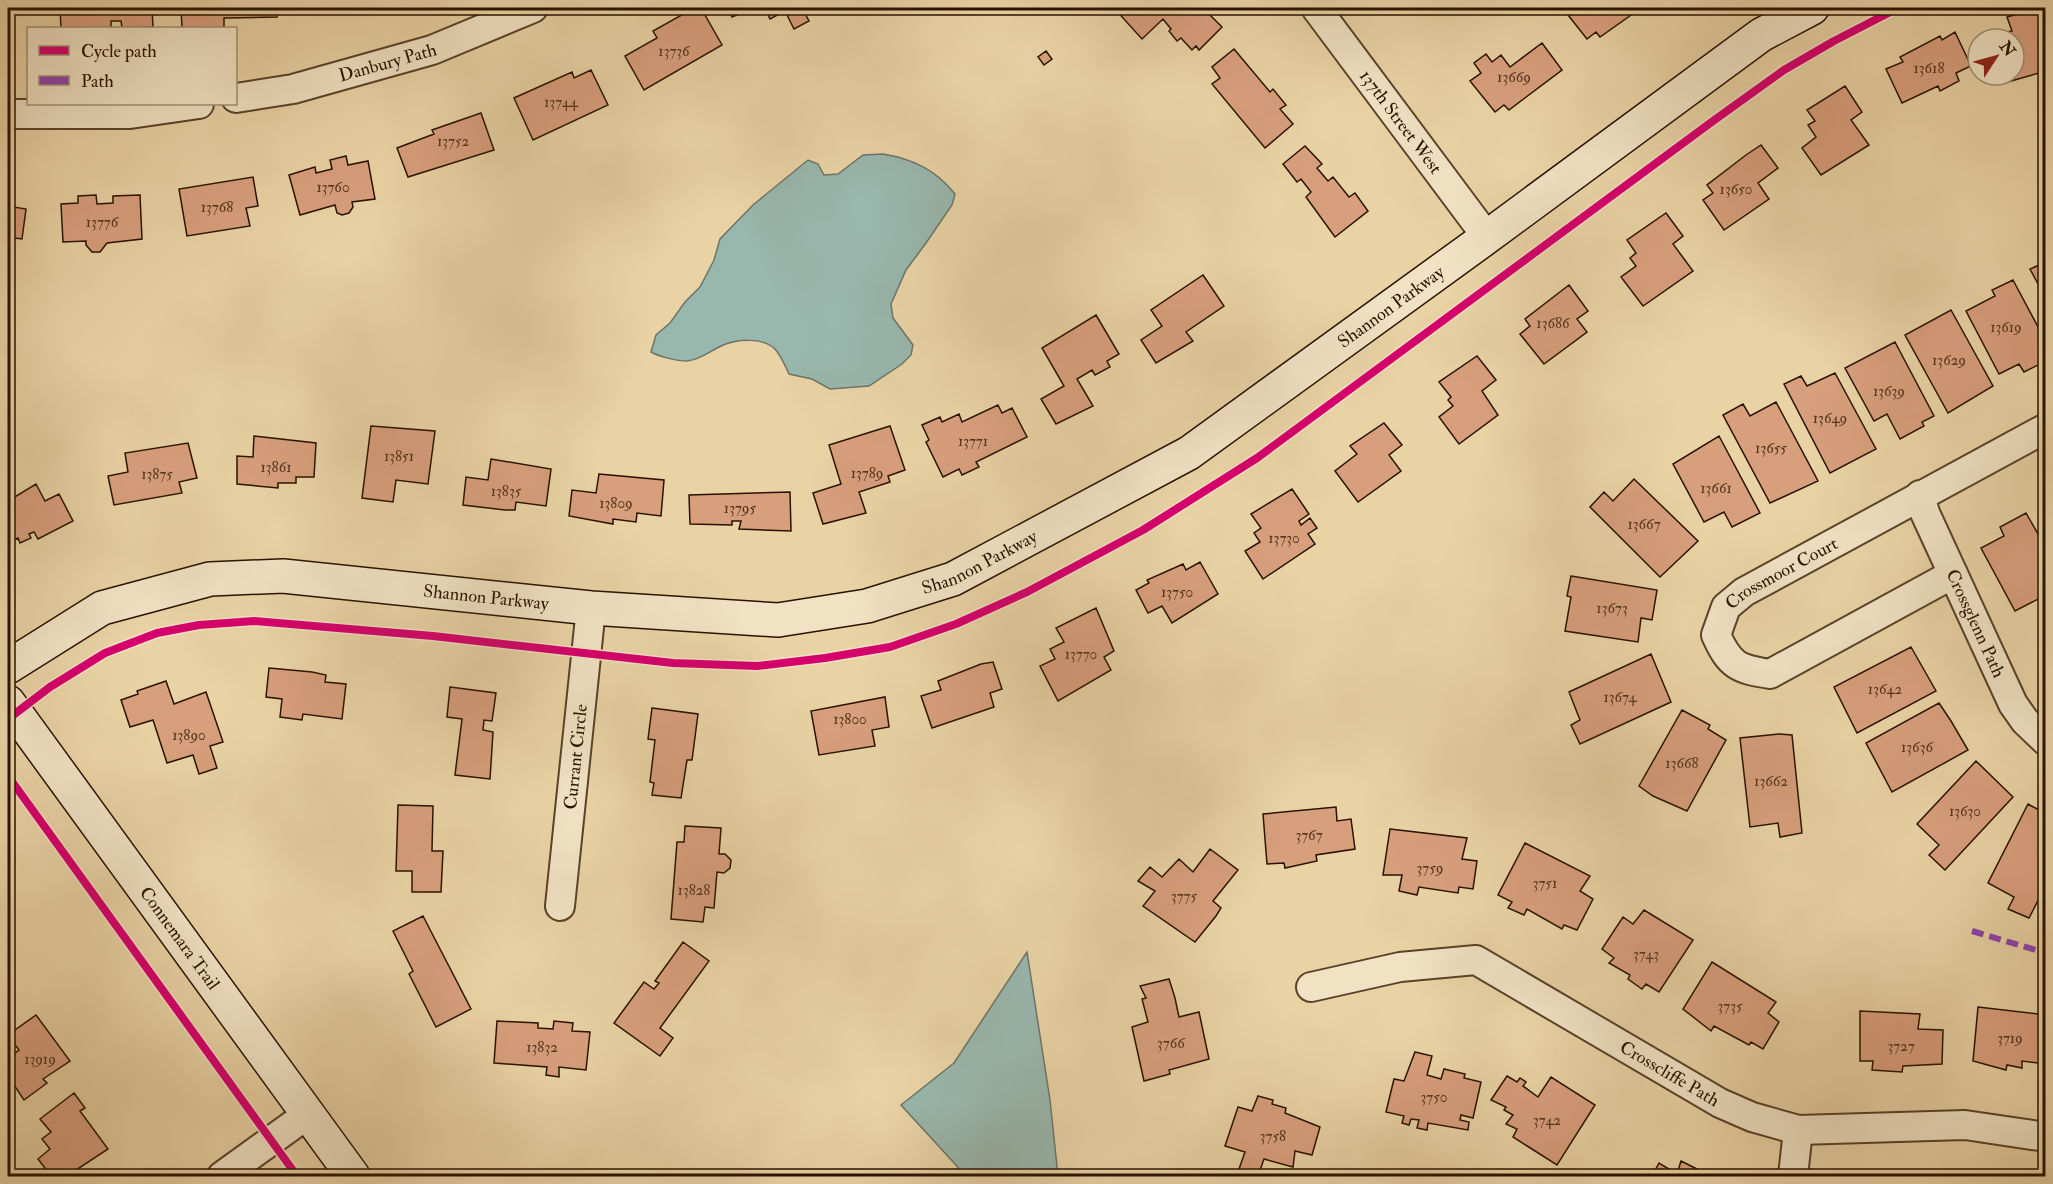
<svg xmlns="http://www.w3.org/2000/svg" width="2053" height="1184" font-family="'IM FELL Double Pica',serif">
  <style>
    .water { fill: #98b7ad; stroke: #6c7568; stroke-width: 1.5 }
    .building { fill: #d89f7d; stroke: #291200; stroke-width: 1.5 }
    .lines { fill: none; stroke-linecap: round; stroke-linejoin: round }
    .street-casing { stroke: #594229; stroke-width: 32 }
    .secondary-casing { stroke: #291200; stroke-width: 36 }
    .street { stroke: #f1e2c4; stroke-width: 28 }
    .secondary { stroke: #f1e2c4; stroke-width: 33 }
    .quiet { stroke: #8e44ad; stroke-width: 6; stroke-dasharray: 12 6; stroke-linecap: butt }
    .cycleway-casing { stroke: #f1e2c4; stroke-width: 11 }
    .cycleway { stroke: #d6006c; stroke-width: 8 }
    .labels { text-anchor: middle; stroke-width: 4.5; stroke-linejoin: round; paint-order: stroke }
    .number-label { font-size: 15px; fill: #55351f }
    .street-label { font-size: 18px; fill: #291200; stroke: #f1e2c4 }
  </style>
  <rect width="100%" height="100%" fill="#e9d3a5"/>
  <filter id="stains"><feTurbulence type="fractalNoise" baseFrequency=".00333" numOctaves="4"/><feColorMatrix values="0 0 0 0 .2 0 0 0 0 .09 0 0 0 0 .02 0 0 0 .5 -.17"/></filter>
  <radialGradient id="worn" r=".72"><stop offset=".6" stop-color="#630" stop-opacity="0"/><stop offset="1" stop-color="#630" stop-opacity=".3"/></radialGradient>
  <path class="water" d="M 883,154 C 913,159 936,170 955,194 L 952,205 L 926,243 L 906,270 L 891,304 L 893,318 L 913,345 L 911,355 L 902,364 L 869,386 L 830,389 L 812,379 L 789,374 C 785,365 781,356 775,349 C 763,337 736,339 721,346 C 710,351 700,360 687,361 C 678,361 660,357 651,352 L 656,335 L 670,323 L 685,302 L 700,287 L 714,260 L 720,239 L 753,205 L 808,160 L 818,164 L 824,175 L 838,174 L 863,155 Z
    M 1027,952 L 1050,1100 L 1058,1176 L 966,1176 L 901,1105 L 954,1063 Z"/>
  <path class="building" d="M 60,8 L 152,8 L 153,27 L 122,28 L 121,21 L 111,21 L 111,28 L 61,28 Z
    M 181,8 L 277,8 L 277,17 L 224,18 L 224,28 L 182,28 Z
    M 694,8 L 701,8 L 722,45 L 644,90 L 625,56 L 657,38 L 653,31 Z
    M 728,8 L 753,8 L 732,17 Z
    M 765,8 L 802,8 L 809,21 L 794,29 L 785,11 L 770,19 Z
    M 1114,8 L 1203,8 L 1222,27 L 1199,50 L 1196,46 L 1192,50 L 1181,38 L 1177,41 L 1169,31 L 1171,29 L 1163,19 L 1142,39 Z
    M 1566,8 L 1641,8 L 1600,37 L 1596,32 L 1587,39 L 1564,10 Z
    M 2040,8 L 2046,27 L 2046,71 L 2004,83 L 2001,75 L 2014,75 L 2014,39 L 2008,39 L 2006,32 L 2012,31 L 2007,17 Z
    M 1955,32 L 1971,66 L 1956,73 L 1959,81 L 1940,91 L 1938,86 L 1902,103 L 1886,69 L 1903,62 L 1900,57 L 1940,36 L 1942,40 Z
    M 1542,43 L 1562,70 L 1509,110 L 1504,105 L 1495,112 L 1470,81 L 1481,73 L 1474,63 L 1486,54 L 1492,62 L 1501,55 L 1510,67 Z
    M 1234,49 L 1270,92 L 1273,89 L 1286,105 L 1280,109 L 1293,124 L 1265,148 L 1212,84 L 1220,78 L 1212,67 Z
    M 1046,51 L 1052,59 L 1044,65 L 1038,57 Z
    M 591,70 L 608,105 L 533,140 L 514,98 L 572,72 L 574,78 Z
    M 1845,86 L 1862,112 L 1851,120 L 1869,145 L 1821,175 L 1802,148 L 1816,137 L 1808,125 L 1815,121 L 1807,110 Z
    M 481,113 L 494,150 L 408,177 L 397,148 L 434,134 L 432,130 Z
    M 1761,145 L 1778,168 L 1758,183 L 1769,199 L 1724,230 L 1703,200 L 1713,193 L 1707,185 L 1746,155 Z
    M 1305,146 L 1322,164 L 1317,168 L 1328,181 L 1333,177 L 1349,197 L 1355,193 L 1368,211 L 1335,237 L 1306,197 L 1311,192 L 1301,179 L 1297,182 L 1283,164 Z
    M 346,156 L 348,165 L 368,161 L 375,199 L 352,202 L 353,207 L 349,213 L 342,215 L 337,213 L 335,205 L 300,215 L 289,175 L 315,167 L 316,173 L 332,169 L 330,160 Z
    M 253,177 L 258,206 L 246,208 L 250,226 L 187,236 L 179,189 Z
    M 96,195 L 97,204 L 113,203 L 113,196 L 140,195 L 142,239 L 107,243 L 100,252 L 92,252 L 86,245 L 86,241 L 63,242 L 61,204 L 78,203 L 78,196 Z
    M 8,206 L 26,209 L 22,239 L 8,237 Z
    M 1666,213 L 1683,236 L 1673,244 L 1693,271 L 1643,306 L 1621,277 L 1636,266 L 1630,258 L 1636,253 L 1627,240 Z
    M 2046,262 L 2046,299 L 2030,269 Z
    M 1203,275 L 1224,306 L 1186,332 L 1193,341 L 1156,363 L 1141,340 L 1162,326 L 1151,310 Z
    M 2013,280 L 2046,342 L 2046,361 L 2024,372 L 2019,364 L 1999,374 L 1966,311 L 1995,296 L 1992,290 Z
    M 1569,285 L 1588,311 L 1577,319 L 1587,332 L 1544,364 L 1520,334 L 1530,326 L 1525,319 Z
    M 1951,310 L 1993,386 L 1948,413 L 1905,335 Z
    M 1096,315 L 1119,354 L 1107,361 L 1110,367 L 1095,375 L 1092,370 L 1077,379 L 1093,406 L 1056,424 L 1041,399 L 1064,386 L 1042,348 Z
    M 1895,342 L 1934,416 L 1922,422 L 1924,426 L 1900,439 L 1887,414 L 1874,421 L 1845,368 Z
    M 1477,356 L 1496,380 L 1482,391 L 1498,415 L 1459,444 L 1439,417 L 1453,406 L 1448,400 L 1451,397 L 1439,382 Z
    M 1835,373 L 1876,449 L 1830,473 L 1784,384 L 1801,376 L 1807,386 Z
    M 1776,402 L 1818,481 L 1770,503 L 1723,415 L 1743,404 L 1750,416 Z
    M 998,405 L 1002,413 L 1012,408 L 1027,437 L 976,462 L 979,467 L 962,475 L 959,469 L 943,477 L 926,442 L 929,440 L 922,425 L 940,417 L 942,422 L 959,414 L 962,422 Z
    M 1384,423 L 1402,445 L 1389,455 L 1401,471 L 1358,502 L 1335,471 L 1357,454 L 1350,446 Z
    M 371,426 L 435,431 L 428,484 L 396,480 L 393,502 L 362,498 Z
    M 890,426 L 905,470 L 888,476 L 890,482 L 859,492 L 866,513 L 823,524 L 813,493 L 841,484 L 829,445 Z
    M 254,436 L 316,443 L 314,477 L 296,477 L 296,483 L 278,483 L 278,488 L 237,484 L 237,456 L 253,457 Z
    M 1719,436 L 1760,513 L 1732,527 L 1724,512 L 1704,522 L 1673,464 Z
    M 188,443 L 197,478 L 179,482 L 182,493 L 114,505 L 108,476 L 128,472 L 125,453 Z
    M 491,459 L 551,469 L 546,506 L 516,502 L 515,510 L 505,510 L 463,505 L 466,477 L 488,480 Z
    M 599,474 L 664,480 L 661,516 L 637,513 L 636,522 L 613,519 L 613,524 L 569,516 L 572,490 L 596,493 Z
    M 1634,479 L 1698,541 L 1660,577 L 1590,507 L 1604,492 L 1613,501 Z
    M 36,484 L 45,501 L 59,494 L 73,521 L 38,539 L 34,532 L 29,534 L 31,538 L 20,543 L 18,538 L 8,542 L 8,501 Z
    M 1292,489 L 1309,514 L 1299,521 L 1301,525 L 1310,518 L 1317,528 L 1308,534 L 1315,544 L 1263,579 L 1245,551 L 1260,542 L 1254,533 L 1261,528 L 1251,514 Z
    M 790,492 L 791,531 L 739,529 L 741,521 L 732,521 L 732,525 L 690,524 L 689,495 Z
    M 2026,513 L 2046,548 L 2046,595 L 2015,611 L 1981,548 L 2004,536 L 2000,527 Z
    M 1200,562 L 1218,594 L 1172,623 L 1162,606 L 1148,613 L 1136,590 L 1149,583 L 1147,580 L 1183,564 L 1186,570 Z
    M 1571,576 L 1657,590 L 1652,620 L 1641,618 L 1638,642 L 1565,631 L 1571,597 L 1567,596 Z
    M 1096,608 L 1114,651 L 1104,657 L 1111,670 L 1058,701 L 1040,666 L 1055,659 L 1050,649 L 1064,642 L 1056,628 Z
    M 1911,647 L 1936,691 L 1857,733 L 1834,687 Z
    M 1651,654 L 1671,702 L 1580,744 L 1571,725 L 1580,720 L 1569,692 Z
    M 993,662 L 1002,689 L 990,693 L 994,707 L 932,728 L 921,696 L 941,690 L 938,681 L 981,664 Z
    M 269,668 L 312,672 L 326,675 L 325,682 L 346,684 L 342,719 L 303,714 L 302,720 L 280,717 L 282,699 L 266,697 Z
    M 166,681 L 174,704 L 206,692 L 223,742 L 210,746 L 217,768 L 199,774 L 193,755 L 167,763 L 153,720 L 130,727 L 121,700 L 138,694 L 137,691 Z
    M 450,687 L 496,693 L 492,721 L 484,720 L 483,730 L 493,732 L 490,779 L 455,775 L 462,719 L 447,717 Z
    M 885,697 L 889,727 L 872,730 L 875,746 L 819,755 L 811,711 Z
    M 1939,703 L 1951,721 L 1968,750 L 1892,792 L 1866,743 Z
    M 652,708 L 698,714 L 692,760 L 687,760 L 681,798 L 652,795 L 654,783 L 650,782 L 655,740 L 648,739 Z
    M 1682,710 L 1710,725 L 1708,729 L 1726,740 L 1687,811 L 1653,796 L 1639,786 Z
    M 1779,734 L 1792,735 L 1802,833 L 1780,837 L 1778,823 L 1750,827 L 1740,738 Z
    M 1976,761 L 2013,797 L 1945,870 L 1929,855 L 1939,845 L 1917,824 Z
    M 2028,804 L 2046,814 L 2046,885 L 2029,918 L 2008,909 L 2014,897 L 1988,883 Z
    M 398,805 L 433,806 L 432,851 L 443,851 L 441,892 L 412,892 L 412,871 L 396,871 Z
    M 1336,807 L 1337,821 L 1351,819 L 1355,849 L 1316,855 L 1317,861 L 1285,868 L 1284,863 L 1267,864 L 1263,814 Z
    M 685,826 L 721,828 L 719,854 L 725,854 L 731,860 L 730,868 L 724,873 L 717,872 L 714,908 L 705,907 L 703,922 L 671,919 L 677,842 L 684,842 Z
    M 1390,829 L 1467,838 L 1462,859 L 1477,861 L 1473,889 L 1459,887 L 1458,893 L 1419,887 L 1417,895 L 1399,891 L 1402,875 L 1383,875 Z
    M 1525,843 L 1590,876 L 1580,891 L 1593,899 L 1577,930 L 1564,925 L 1562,929 L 1527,909 L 1524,915 L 1508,908 L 1512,902 L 1498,895 Z
    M 1210,849 L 1238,870 L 1213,901 L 1221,908 L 1216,916 L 1195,942 L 1143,906 L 1155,891 L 1138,881 L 1150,867 L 1162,877 L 1179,859 L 1193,872 Z
    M 1644,910 L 1693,940 L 1659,992 L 1646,984 L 1642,989 L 1628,979 L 1630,975 L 1609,963 L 1614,958 L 1602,949 L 1623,917 L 1633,924 Z
    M 423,916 L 471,1009 L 436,1027 L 409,974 L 413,971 L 393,931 Z
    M 683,942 L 709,961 L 660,1028 L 673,1038 L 660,1056 L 614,1023 L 644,982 L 654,989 L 659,983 L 655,981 Z
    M 1712,962 L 1776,1002 L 1768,1013 L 1779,1022 L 1763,1049 L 1751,1042 L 1749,1045 L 1714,1026 L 1711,1031 L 1683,1009 Z
    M 1169,979 L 1175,998 L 1179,1017 L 1199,1012 L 1209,1059 L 1169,1070 L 1170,1074 L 1144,1081 L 1132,1027 L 1148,1022 L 1142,999 L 1146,998 L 1140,986 Z
    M 1978,1007 L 2046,1015 L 2046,1064 L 2022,1061 L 2022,1068 L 2007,1065 L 2006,1070 L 1973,1061 Z
    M 1860,1011 L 1920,1014 L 1918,1029 L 1943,1030 L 1942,1064 L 1903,1066 L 1902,1072 L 1872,1070 L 1873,1061 L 1860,1061 Z
    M 36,1015 L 70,1061 L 43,1079 L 47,1083 L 24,1100 L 8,1076 L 8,1067 L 14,1062 L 10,1057 L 19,1050 L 8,1035 Z
    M 497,1021 L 538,1023 L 538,1028 L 553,1029 L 554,1021 L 573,1023 L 572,1031 L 590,1032 L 586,1070 L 559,1067 L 559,1077 L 546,1075 L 547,1067 L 494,1063 Z
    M 1415,1052 L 1432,1056 L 1427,1075 L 1441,1079 L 1444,1069 L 1465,1074 L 1464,1078 L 1481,1082 L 1473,1118 L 1461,1115 L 1460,1120 L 1469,1122 L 1468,1130 L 1428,1123 L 1427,1130 L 1417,1128 L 1419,1120 L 1411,1119 L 1409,1125 L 1402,1123 L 1404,1116 L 1386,1112 L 1394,1079 L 1404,1081 Z
    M 1507,1076 L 1517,1082 L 1520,1078 L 1526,1082 L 1523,1086 L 1538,1097 L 1551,1077 L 1595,1105 L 1557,1165 L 1513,1137 L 1517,1129 L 1506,1124 L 1513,1115 L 1504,1110 L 1506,1107 L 1491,1100 Z
    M 74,1093 L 85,1108 L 80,1111 L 108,1149 L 67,1176 L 51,1176 L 38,1159 L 50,1149 L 42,1139 L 51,1132 L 40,1119 Z
    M 1258,1096 L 1273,1100 L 1272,1104 L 1286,1108 L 1285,1113 L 1320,1127 L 1312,1155 L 1295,1151 L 1293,1167 L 1264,1159 L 1258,1176 L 1238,1172 L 1245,1152 L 1225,1146 L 1238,1107 L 1252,1111 Z
    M 1681,1161 L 1711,1176 L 1652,1176 L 1659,1163 L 1677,1174 Z"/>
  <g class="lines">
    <defs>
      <g id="street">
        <path id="s1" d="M 1316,8 L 1487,237"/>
        <path id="s2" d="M 236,98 L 293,89 L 432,50 L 533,8"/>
        <path d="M 8,114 L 130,114 L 199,104"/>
        <path id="s3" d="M 1920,495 L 1925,513 L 2013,704 L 2025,721 L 2046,741"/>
        <path id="s4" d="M 1953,574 L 1770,674 C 1738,669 1730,666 1716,635 L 1726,607 L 1744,592 L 2046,428"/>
        <path id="s5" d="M 560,906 L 591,608"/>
        <path id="s6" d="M 1311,987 L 1400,967 L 1476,960 L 1720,1103 L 1752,1117 L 1798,1130 L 1965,1125 L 2046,1137"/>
        <path d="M 222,1176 L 308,1114"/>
        <path d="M 1793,1176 L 1798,1130"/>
      </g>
      <g id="secondary">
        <path id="s7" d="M 8,667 L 102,608 L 210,579 L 283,576 L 591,608 L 778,620 L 867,606 L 953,579 L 1189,453 L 1487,237 L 1761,35 L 1812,8"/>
        <path id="s8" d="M 8,702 L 353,1176"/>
      </g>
    </defs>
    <use href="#street" class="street-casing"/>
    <use href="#secondary" class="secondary-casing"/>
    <use href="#street" class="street"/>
    <use href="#secondary" class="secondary"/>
    <path class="quiet" d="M 1972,931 L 2046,953"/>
    <defs>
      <path id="cycleway" d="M 8,719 L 50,687 L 105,653 L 157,633 L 199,625 L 254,621 L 433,636 L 673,663 L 757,666 L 825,658 L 890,647 L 956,624 L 1027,592 L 1143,530 L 1257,458 L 1713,121 L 1784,70 L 1834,41 L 1898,8
        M 8,776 L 297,1176"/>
    </defs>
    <use href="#cycleway" class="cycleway-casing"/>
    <use href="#cycleway" class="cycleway"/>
  </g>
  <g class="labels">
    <g class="number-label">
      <text x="674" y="56">13736</text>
      <text x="1929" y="73">13618</text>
      <text x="1514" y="82">13669</text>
      <text x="561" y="107">13744</text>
      <text x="453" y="146">13752</text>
      <text x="333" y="192">13760</text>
      <text x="1736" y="194">13650</text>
      <text x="217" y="212">13768</text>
      <text x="102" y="227">13776</text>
      <text x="1553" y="328">13686</text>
      <text x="2006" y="332">13619</text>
      <text x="1949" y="365">13629</text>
      <text x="1889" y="396">13639</text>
      <text x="1830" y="423">13649</text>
      <text x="973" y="446">13771</text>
      <text x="1771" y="453">13655</text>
      <text x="399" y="461">13851</text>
      <text x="276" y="472">13861</text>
      <text x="867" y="478">13789</text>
      <text x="157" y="479">13875</text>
      <text x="1716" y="493">13661</text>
      <text x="506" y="496">13835</text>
      <text x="616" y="508">13809</text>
      <text x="740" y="513">13795</text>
      <text x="1644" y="529">13667</text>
      <text x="1284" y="543">13730</text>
      <text x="1177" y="597">13750</text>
      <text x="1612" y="613">13673</text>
      <text x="1081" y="659">13770</text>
      <text x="1885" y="694">13642</text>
      <text x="1620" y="702">13674</text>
      <text x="850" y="724">13800</text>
      <text x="189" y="740">13890</text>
      <text x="1917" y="752">13636</text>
      <text x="1682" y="768">13668</text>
      <text x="1771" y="786">13662</text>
      <text x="1965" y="816">13630</text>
      <text x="1309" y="840">3767</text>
      <text x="1430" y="873">3759</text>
      <text x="1545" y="888">3751</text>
      <text x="694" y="895">13828</text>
      <text x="1184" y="901">3775</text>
      <text x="1646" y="959">3743</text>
      <text x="1730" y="1011">3735</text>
      <text x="2010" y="1043">3719</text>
      <text x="1171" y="1048">3766</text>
      <text x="1901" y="1051">3727</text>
      <text x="542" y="1052">13832</text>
      <text x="40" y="1064">13919</text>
      <text x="1434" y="1102">3750</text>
      <text x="1547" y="1125">3742</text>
      <text x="1273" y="1141">3758</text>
    </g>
    <g class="street-label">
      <text dy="6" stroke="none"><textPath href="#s2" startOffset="156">Danbury Path</textPath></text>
      <text dy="6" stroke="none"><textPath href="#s1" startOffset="142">137th Street West</textPath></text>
      <text dy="6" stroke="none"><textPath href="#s7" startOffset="1490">Shannon Parkway</textPath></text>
      <text dy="6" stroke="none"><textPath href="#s7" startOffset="1004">Shannon Parkway</textPath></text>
      <text dy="6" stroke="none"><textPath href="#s4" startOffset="375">Crossmoor Court</textPath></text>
      <text dy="6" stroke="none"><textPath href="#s7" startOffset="500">Shannon Parkway</textPath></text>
      <text dy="6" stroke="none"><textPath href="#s3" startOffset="140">Crossglenn Path</textPath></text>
      <text dy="6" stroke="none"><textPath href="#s5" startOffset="150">Currant Circle</textPath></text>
      <text dy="6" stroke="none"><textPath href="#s8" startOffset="292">Connemara Trail</textPath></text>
      <text dy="6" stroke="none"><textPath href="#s6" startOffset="392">Crosscliffe Path</textPath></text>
    </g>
  </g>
  <rect width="2053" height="1184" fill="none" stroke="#e9d3a5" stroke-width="30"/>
  <rect x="9" y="9" width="2035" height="1166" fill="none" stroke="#291200" stroke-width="3"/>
  <rect x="15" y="15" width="2023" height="1154" fill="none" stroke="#291200" stroke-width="1.5"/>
  <rect x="27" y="27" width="210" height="78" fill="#f1e2c4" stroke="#a18f76" stroke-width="1.5"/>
  <rect x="39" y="46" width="30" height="9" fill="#d6006c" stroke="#a18f76" stroke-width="1.5"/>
  <text x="81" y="57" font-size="18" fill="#291200">Cycle path</text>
  <rect x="39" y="76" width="30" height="9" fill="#8e44ad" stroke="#a18f76" stroke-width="1.5"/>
  <text x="81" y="87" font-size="18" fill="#291200">Path</text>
  <g transform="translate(1996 57) rotate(54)"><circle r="28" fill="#f1e2c4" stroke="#a18f76" stroke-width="1.5"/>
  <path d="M0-4.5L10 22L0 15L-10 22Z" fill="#8f2418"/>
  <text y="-9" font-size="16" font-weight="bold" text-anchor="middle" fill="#291200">N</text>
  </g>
  <rect width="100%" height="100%" filter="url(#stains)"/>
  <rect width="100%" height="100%" fill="url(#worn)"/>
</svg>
